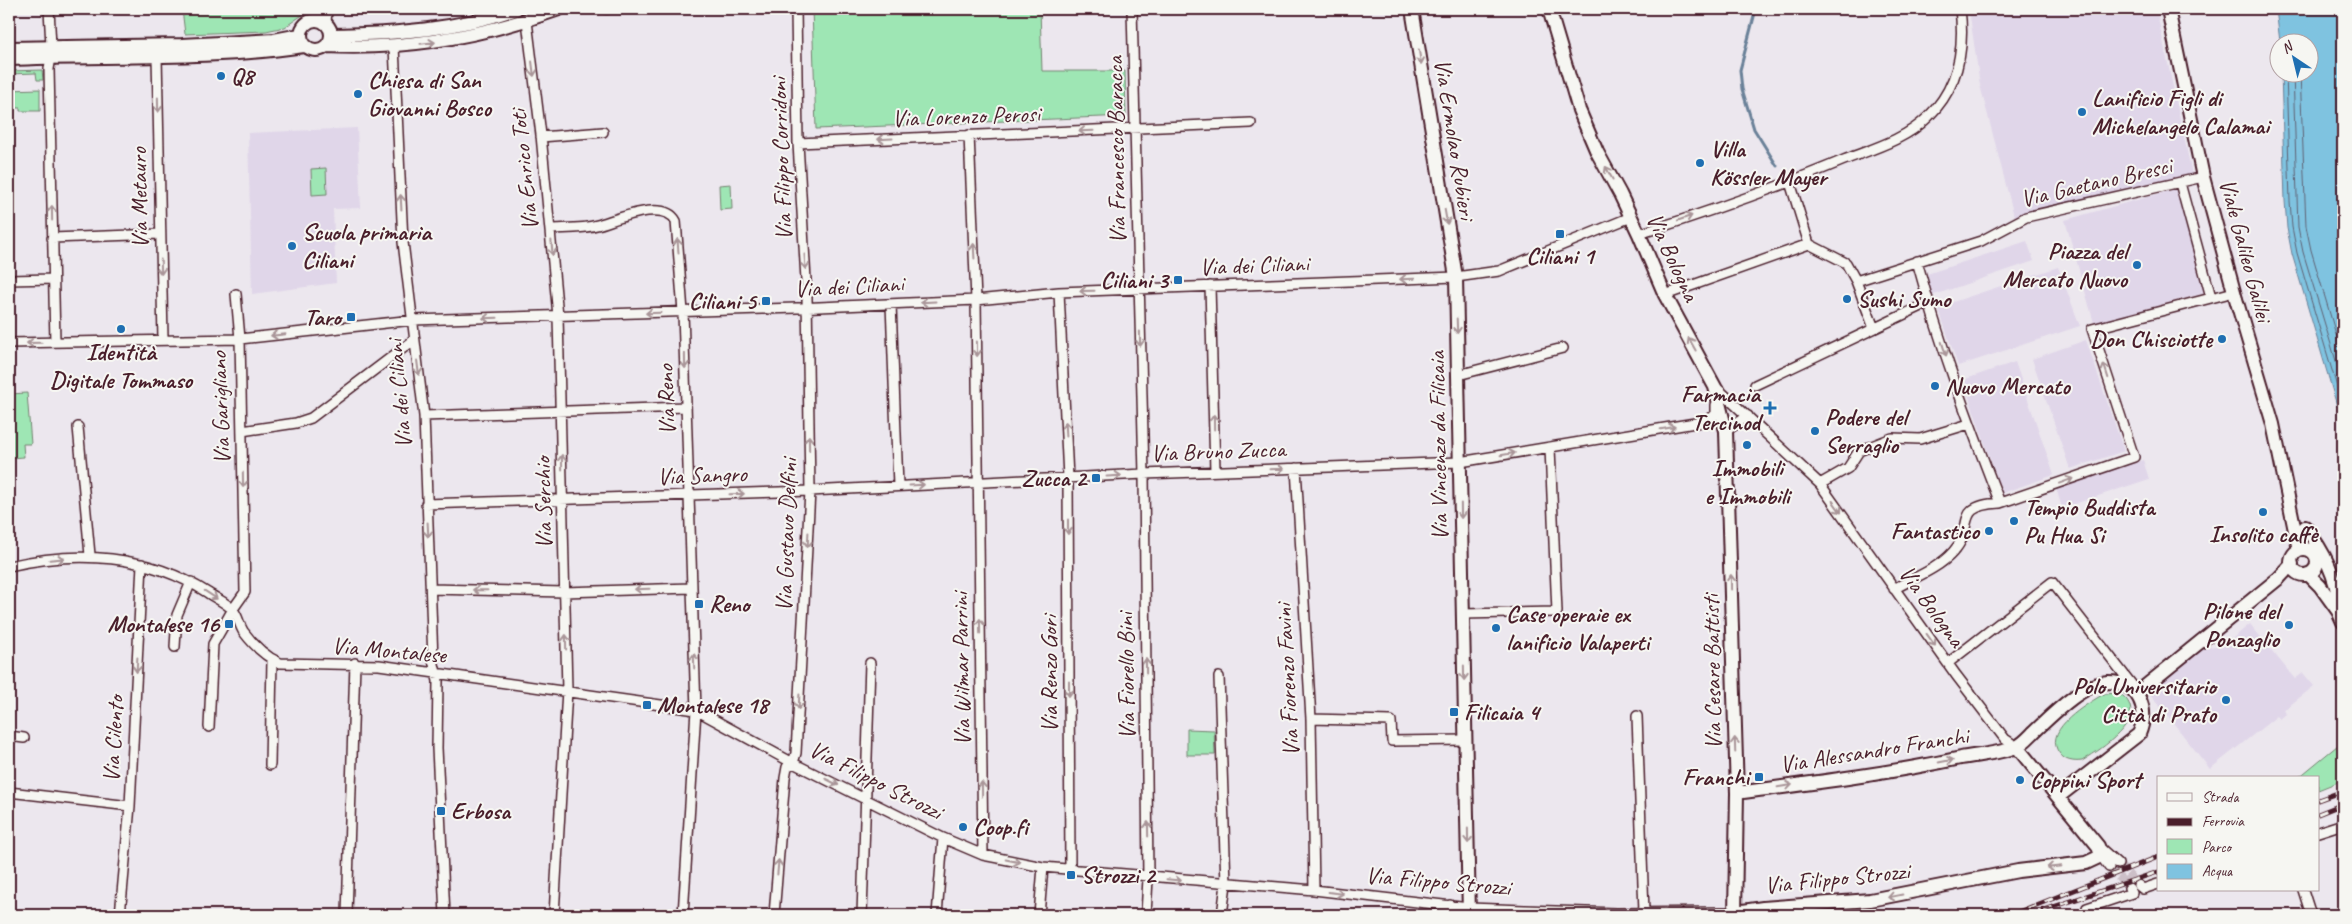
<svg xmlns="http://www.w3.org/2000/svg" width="2352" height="924" font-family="Caveat,sans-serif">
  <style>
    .built { fill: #e0d6e9 }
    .green { fill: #9ee6b4; stroke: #748270 }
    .water { fill: #7fc3e0; stroke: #6a8198 }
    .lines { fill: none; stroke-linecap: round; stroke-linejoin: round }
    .shore { stroke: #5f6173; stroke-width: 1 }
    .stream { stroke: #6a8198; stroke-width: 3 }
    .street-tunnel { stroke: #ccbfc7; stroke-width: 9; stroke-dasharray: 9 4.5; stroke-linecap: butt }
    .street-casing { stroke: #4a1f2b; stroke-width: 12 }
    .secondary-casing { stroke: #4a1f2b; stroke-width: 16 }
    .street { stroke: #f6f6f2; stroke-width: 9 }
    .secondary { stroke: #f6f6f2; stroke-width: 12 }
    .rail-casing { stroke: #4a1f2b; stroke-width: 5 }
    .rail { stroke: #f6f6f2; stroke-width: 3; stroke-dasharray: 9; stroke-linecap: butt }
    .oneway { stroke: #a99598 }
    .poi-dot { fill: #1f6fb2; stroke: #f6f6f2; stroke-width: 2 }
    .labels { text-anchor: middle; stroke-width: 4; stroke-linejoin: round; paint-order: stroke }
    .poi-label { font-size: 24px; font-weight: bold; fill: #4a1f2b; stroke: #f6f6f2; text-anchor: start }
    .street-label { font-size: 24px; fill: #4a1f2b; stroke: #f6f6f2 }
  </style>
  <rect width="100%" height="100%" fill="#ece7ee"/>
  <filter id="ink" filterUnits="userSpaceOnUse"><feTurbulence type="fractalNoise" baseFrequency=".02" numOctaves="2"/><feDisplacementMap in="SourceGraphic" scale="10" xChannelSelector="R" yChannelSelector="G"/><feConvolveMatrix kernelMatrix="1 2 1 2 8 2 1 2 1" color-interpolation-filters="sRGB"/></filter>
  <g filter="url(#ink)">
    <path class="built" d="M 1969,9 L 2156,9 L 2192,174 L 2014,216 L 1980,85 Z
      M 357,128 L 361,208 L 333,209 L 336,283 L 252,294 L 248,133 Z
      M 2176,189 L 2205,293 L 2094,323 L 2065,220 Z
      M 2027,241 L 2034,261 L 1931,296 L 1924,275 Z
      M 2058,267 L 2080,326 L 1958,366 L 1938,307 Z
      M 2086,340 L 2124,451 L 2070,469 L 2032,359 Z
      M 2015,362 L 2054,475 L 2002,493 L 1963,380 Z
      M 2143,460 L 2149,479 L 2062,508 L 2056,488 Z
      M 2250,624 L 2295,679 L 2303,673 L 2314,686 L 2284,710 L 2286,714 L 2280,719 L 2277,716 L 2210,769 L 2147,690 L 2199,649 L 2226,644 Z"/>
    <path class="green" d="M 182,9 L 311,9 L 285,27 L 266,31 L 185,34 Z
      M 812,9 L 1040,9 L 1042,71 L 1125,71 L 1126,116 L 816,129 Z
      M 42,70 L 43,80 L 37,80 L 36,73 L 9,74 L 9,71 Z
      M 40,89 L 40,111 L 20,111 L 20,108 L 15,108 L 16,103 L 9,103 L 9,90 Z
      M 326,168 L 327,194 L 312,195 L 311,169 Z
      M 731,184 L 732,209 L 720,210 L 719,185 Z
      M 27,393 L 31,444 L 23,444 L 24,457 L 9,458 L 9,394 Z
      M 2116,693 C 2123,695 2127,698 2130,706 C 2137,726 2097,752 2082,761 C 2074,762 2065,761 2060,754 C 2042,732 2081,708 2097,698 L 2104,694 Z
      M 1187,729 L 1214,730 L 1215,755 L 1187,755 Z
      M 2343,741 L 2343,780 L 2318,790 L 2318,778 L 2298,778 Z"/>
    <path class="water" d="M 2276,9 L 2343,9 L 2343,426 L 2292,254 L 2287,228 L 2285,201 L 2281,73 L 2310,72 L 2310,42 L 2280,42 Z"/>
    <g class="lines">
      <path class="shore" d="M 2286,72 L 2290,201 L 2292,227 L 2297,253 L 2343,407
        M 2293,72 L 2298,227 L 2303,252 L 2343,384
        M 2300,72 L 2306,226 L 2311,250 L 2343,358"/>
      <path class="stream" d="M 1756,9 L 1740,70 L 1742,89 L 1754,129 L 1777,166"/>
      <path class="street-tunnel" d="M 2118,864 L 2138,885
        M 2109,867 L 2129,888"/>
      <defs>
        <path id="street" d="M 49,9 L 51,46
          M 606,9 L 607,9
          M 1132,9 L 1144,474 L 1148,878 L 1146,915
          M 315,20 L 321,9
          M 527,21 L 541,135 L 558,316 L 567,690 L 554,915
          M 326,23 L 327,9
          M 394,46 L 403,242 L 424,416 L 433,660 L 438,681 L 437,748 L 445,915
          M 157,56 L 163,339
          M 51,57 L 49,69 L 55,342
          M 969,135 L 976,300 L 983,855
          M 541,137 L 603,132
          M 798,143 L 1251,123
          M 1790,182 L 1809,244 L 1846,263 L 1856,281 L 1874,328
          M 2180,183 L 2211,297
          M 550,229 C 565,228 583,229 597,225 C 616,220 664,198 676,221 L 683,312 L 696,710 L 683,915
          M 1639,234 C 1708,212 1777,188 1844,160 C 1872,149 1905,140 1928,117 C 1958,88 1965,49 1960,9
          M 52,238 L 160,234
          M 1917,261 C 1939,343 1969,423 2000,503 L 2134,457 L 2092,329 L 2234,292
          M 9,280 L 53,279
          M 1856,281 L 1981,241 L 2026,217 L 2203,177
          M 1210,286 L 1215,471
          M 1059,292 L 1068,478 L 1070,869
          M 1665,295 L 1809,244
          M 891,304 L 898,486
          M 9,343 L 240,339 L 413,320 L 797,308 L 976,300 L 1059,292 L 1456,277 L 1499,271 L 1631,217
          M 1458,375 L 1563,348
          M 1755,385 L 1928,303
          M 1716,387 L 1820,484 L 1956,675 L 2005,739 L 2017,747
          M 424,416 L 686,407
          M 78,427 L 90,555
          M 242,431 L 296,423 L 311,418 L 414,340
          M 1726,431 L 1748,416
          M 1296,468 L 1311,719 L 1314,890
          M 1820,484 L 1848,468 L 1859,451 L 1892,438 L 1920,439 L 1969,424
          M 426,504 L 810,491 L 1144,474 L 1460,462 L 1707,421 L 1716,414 L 1716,405
          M 9,566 C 77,550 148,554 208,593 C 215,598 227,603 233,610 C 238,616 239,624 243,631 C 252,643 266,657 280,663 L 379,665 L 696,710 L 793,763 L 943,838 L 983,855 L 1043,867 L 1314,890 L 1469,908 L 1616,913 L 1736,912
          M 431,589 L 564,592 L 691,588
          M 1894,589 C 1913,578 1938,569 1953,552 C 1977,526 1951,506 2000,503
          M 1463,614 L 1557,612 L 1550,448
          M 175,647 L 177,615 L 191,582
          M 1948,663 L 2052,582 L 2136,690
          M 1219,677 L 1226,884 L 1222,915
          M 1637,716 L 1644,912
          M 1311,719 L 1391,721 L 1392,741 L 1466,740
          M 209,727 L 213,644 L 233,609 L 245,592 L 240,339 L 236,294
          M 9,736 L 24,738
          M 270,765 L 272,660
          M 9,792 L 130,806
          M 2318,832 L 2343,824
          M 2098,846 L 2118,864
          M 2101,856 L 2109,867
          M 2138,885 L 2143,889 L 2158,884
          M 2303,890 L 2311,915
          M 1450,905 L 1453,915
          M 120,915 L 130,806 L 142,564
          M 347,915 L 355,663
          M 774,915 L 785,778 L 787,767 L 793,763 L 796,753 L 810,491 L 807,297 L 798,143 L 796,9
          M 862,915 L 870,663
          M 937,915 L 943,838
          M 1039,915 L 1043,867
          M 2087,915 L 2087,908 L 2132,893 L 2129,888"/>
        <path id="secondary" d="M 1412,9 L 1456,277 L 1469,915
          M 1549,9 L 1579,110 L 1597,152 L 1620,194 L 1639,234 L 1665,295 L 1715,387 L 1726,431 L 1737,793 L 1735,915
          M 2168,9 L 2203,177 L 2236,299 L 2273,424 L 2299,550
          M301 35a15 15 0 1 1 30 0a15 15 0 1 1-30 0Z
          M 331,35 C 394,34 457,30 516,9
          M 327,46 C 407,50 484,36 559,9
          M 9,48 L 182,45 L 274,40 L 300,35
          M 9,59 C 107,55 207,60 304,46
          M 2305,527 C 2322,549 2336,574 2339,603
          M2291 562a13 13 0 1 1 26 0a13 13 0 1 1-26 0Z
          M 2308,574 L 2320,586 L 2338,611 L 2343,622
          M 2137,693 L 2279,578 L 2292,564
          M 1737,793 C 1811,783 1887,774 1961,758 C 1977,755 2002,753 2016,747 C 2023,744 2029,737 2034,732 C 2051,716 2083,683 2108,682 C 2139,682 2150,709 2139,734 L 2058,797
          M 1736,912 L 1763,908 L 1870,900 L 2018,871 L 2086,863 L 2101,856 L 2098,846 L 2017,747"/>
      </defs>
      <use href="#street" class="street-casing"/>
      <use href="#secondary" class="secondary-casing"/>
      <use href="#street" class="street"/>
      <use href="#secondary" class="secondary"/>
      <defs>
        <path id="rail" d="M 2318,800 L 2343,791
          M 2318,814 L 2343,804
          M 2044,910 L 2158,872
          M 2011,915 L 2158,857"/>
      </defs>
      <use href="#rail" class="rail-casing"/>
      <use href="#rail" class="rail"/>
    </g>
    <defs><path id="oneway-shaft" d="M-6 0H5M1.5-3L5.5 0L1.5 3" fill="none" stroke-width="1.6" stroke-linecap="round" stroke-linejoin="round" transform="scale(1.25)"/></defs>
    <g class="oneway">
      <use href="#oneway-shaft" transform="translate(428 43) rotate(-6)"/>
      <use href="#oneway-shaft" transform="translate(1420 57) rotate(81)"/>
      <use href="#oneway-shaft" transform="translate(533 69) rotate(83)"/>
      <use href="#oneway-shaft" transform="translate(158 105) rotate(89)"/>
      <use href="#oneway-shaft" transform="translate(1086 131) rotate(178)"/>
      <use href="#oneway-shaft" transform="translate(885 139) rotate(177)"/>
      <use href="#oneway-shaft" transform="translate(1609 173) rotate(-119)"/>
      <use href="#oneway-shaft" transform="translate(401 202) rotate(-93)"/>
      <use href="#oneway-shaft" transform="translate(52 213) rotate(-91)"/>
      <use href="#oneway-shaft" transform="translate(1446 217) rotate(80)"/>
      <use href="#oneway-shaft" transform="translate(1685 218) rotate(-19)"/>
      <use href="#oneway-shaft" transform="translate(678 246) rotate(-94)"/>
      <use href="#oneway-shaft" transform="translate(552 248) rotate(85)"/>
      <use href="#oneway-shaft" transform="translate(974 251) rotate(-93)"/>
      <use href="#oneway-shaft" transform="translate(805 262) rotate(86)"/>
      <use href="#oneway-shaft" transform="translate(161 267) rotate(88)"/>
      <use href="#oneway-shaft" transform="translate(1407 279) rotate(178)"/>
      <use href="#oneway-shaft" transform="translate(1087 291) rotate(179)"/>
      <use href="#oneway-shaft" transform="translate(928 302) rotate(177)"/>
      <use href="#oneway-shaft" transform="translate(653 313) rotate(178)"/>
      <use href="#oneway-shaft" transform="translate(490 318) rotate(178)"/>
      <use href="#oneway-shaft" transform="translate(1457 326) rotate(88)"/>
      <use href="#oneway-shaft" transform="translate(278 335) rotate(174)"/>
      <use href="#oneway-shaft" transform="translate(1140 339) rotate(89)"/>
      <use href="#oneway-shaft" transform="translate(34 343) rotate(179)"/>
      <use href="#oneway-shaft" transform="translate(1692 344) rotate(-119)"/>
      <use href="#oneway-shaft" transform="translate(977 349) rotate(89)"/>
      <use href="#oneway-shaft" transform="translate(1944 349) rotate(72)"/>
      <use href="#oneway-shaft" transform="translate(685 361) rotate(89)"/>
      <use href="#oneway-shaft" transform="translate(418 368) rotate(83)"/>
      <use href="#oneway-shaft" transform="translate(2106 371) rotate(-108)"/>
      <use href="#oneway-shaft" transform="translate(1214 422) rotate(-91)"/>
      <use href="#oneway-shaft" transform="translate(1668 428) rotate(-10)"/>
      <use href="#oneway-shaft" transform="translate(1066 429) rotate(-93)"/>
      <use href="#oneway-shaft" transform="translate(809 443) rotate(-91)"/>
      <use href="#oneway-shaft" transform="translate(1508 454) rotate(-9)"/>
      <use href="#oneway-shaft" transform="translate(562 462) rotate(-91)"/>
      <use href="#oneway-shaft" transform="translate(1277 469) rotate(-2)"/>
      <use href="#oneway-shaft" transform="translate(1114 476) rotate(-3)"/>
      <use href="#oneway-shaft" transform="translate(243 480) rotate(89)"/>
      <use href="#oneway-shaft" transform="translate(2066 481) rotate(-20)"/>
      <use href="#oneway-shaft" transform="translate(917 485) rotate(-3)"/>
      <use href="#oneway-shaft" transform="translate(737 494) rotate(-2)"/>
      <use href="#oneway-shaft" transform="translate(1837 507) rotate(54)"/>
      <use href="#oneway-shaft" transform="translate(1461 511) rotate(89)"/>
      <use href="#oneway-shaft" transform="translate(1068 527) rotate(90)"/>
      <use href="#oneway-shaft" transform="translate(428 530) rotate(87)"/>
      <use href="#oneway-shaft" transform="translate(808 540) rotate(93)"/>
      <use href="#oneway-shaft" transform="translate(57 559) rotate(-5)"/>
      <use href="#oneway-shaft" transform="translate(1731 582) rotate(-91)"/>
      <use href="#oneway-shaft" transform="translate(642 589) rotate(178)"/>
      <use href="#oneway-shaft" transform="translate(480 590) rotate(-179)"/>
      <use href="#oneway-shaft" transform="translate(211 595) rotate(33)"/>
      <use href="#oneway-shaft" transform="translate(980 626) rotate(-91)"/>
      <use href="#oneway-shaft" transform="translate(1931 640) rotate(54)"/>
      <use href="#oneway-shaft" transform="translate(566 642) rotate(-91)"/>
      <use href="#oneway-shaft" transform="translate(694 661) rotate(-92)"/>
      <use href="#oneway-shaft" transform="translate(137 665) rotate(93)"/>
      <use href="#oneway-shaft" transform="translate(1146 666) rotate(-91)"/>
      <use href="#oneway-shaft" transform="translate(1464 673) rotate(89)"/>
      <use href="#oneway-shaft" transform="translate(1069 689) rotate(90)"/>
      <use href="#oneway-shaft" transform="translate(799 702) rotate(93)"/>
      <use href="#oneway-shaft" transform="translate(1735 745) rotate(-92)"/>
      <use href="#oneway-shaft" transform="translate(1946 761) rotate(-11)"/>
      <use href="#oneway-shaft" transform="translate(832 782) rotate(26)"/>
      <use href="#oneway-shaft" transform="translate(1785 786) rotate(-9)"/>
      <use href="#oneway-shaft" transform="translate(982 789) rotate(-91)"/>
      <use href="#oneway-shaft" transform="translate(1148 829) rotate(-91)"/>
      <use href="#oneway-shaft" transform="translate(1468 836) rotate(89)"/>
      <use href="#oneway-shaft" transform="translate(1013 861) rotate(12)"/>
      <use href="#oneway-shaft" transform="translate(778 867) rotate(-85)"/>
      <use href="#oneway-shaft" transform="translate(2054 867) rotate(174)"/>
      <use href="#oneway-shaft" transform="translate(1174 880) rotate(5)"/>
      <use href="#oneway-shaft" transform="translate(1336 893) rotate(8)"/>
      <use href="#oneway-shaft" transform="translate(1895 896) rotate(169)"/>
    </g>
  </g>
  <g class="poi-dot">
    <circle cx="221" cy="76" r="5"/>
    <circle cx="358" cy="94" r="5"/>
    <circle cx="2082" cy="112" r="5"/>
    <circle cx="1700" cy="163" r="5"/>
    <rect x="1555" y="229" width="10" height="10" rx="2.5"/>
    <circle cx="292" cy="246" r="5"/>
    <circle cx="2137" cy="265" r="5"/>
    <rect x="1173" y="275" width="10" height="10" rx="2.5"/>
    <circle cx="1847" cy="299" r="5"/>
    <rect x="761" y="296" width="10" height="10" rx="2.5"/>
    <rect x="346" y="312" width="10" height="10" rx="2.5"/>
    <circle cx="121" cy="329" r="5"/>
    <circle cx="2222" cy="339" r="5"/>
    <circle cx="1935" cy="386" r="5"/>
    <path d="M1767.5 400.5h5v5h5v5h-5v5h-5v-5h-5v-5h5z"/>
    <circle cx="1815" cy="431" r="5"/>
    <circle cx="1747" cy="445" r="5"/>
    <rect x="1091" y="473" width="10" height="10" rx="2.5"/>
    <circle cx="2263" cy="512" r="5"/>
    <circle cx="2014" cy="521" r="5"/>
    <circle cx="1989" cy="531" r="5"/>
    <rect x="694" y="599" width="10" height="10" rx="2.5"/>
    <rect x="224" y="619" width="10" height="10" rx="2.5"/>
    <circle cx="2289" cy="625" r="5"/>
    <circle cx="1496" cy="628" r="5"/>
    <circle cx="2226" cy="700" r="5"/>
    <rect x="642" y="700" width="10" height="10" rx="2.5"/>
    <rect x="1449" y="707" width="10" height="10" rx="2.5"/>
    <rect x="1754" y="772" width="10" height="10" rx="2.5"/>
    <circle cx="2020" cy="780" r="5"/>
    <rect x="436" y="806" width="10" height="10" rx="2.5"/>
    <circle cx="963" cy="827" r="5"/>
    <rect x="1066" y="870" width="10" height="10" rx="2.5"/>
  </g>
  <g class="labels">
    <g class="poi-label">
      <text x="231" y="84">Q8</text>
      <text x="368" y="88">Chiesa di San<tspan x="368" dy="28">Giovanni Bosco</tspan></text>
      <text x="2092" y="106">Lanificio Figli di<tspan x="2092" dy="28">Michelangelo Calamai</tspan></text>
      <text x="1710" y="157">Villa<tspan x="1710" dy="28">Kössler Mayer</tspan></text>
      <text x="302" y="240">Scuola primaria<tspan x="302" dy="28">Ciliani</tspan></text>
      <text x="2127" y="259" text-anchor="end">Piazza del<tspan x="2127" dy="28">Mercato Nuovo</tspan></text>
      <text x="1560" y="264" text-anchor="middle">Ciliani 1</text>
      <text x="1168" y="288" text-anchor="end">Ciliani 3</text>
      <text x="1857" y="307">Sushi Sumo</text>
      <text x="756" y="309" text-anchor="end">Ciliani 5</text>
      <text x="341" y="325" text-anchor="end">Taro</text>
      <text x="2212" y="347" text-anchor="end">Don Chisciotte</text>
      <text x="121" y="360" text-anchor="middle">Identità<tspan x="121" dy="28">Digitale Tommaso</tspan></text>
      <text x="1945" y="394">Nuovo Mercato</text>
      <text x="1760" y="402" text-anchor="end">Farmacia<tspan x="1760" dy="28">Tercinod</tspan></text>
      <text x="1825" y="425">Podere del<tspan x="1825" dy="28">Serraglio</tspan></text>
      <text x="1747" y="476" text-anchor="middle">Immobili<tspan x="1747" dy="28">e Immobili</tspan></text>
      <text x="1086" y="486" text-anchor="end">Zucca 2</text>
      <text x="2024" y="515">Tempio Buddista<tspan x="2024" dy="28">Pu Hua Si</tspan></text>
      <text x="1979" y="539" text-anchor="end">Fantastico</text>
      <text x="2263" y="542" text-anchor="middle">Insolito caffè</text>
      <text x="709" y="612">Reno</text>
      <text x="2279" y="619" text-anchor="end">Pilone del<tspan x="2279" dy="28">Ponzaglio</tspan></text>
      <text x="1506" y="622">Case operaie ex<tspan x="1506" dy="28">lanificio Valaperti</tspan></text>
      <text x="219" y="632" text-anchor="end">Montalese 16</text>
      <text x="2216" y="694" text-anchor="end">Polo Universitario<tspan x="2216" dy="28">Città di Prato</tspan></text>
      <text x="657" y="713">Montalese 18</text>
      <text x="1464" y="720">Filicaia 4</text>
      <text x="1749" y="785" text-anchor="end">Franchi</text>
      <text x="2030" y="788">Coppini Sport</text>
      <text x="451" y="819">Erbosa</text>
      <text x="973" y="835">Coop.fi</text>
      <text x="1081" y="883">Strozzi 2</text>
    </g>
    <g class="street-label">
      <text transform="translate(966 116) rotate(-2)" y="8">Via Lorenzo Perosi</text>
      <text transform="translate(1455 139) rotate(81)" y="8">Via Ermolao Rubieri</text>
      <text transform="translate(1116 150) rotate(-91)" y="8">Via Francesco Baracca</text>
      <text transform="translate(781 159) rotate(-92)" y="8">Via Filippo Corridoni</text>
      <text transform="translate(524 170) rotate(-96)" y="8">Via Enrico Toti</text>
      <text transform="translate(2096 182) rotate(-13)" y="8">Via Gaetano Bresci</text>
      <text transform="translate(139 198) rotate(-91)" y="8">Via Metauro</text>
      <text transform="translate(2246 250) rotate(75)" y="8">Viale Galileo Galilei</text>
      <text transform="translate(1673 257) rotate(65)" y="8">Via Bologna</text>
      <text transform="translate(1254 265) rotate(-2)" y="8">Via dei Ciliani</text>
      <text transform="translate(849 286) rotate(-3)" y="8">Via dei Ciliani</text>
      <text transform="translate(399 394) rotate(-95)" y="8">Via dei Ciliani</text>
      <text transform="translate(666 400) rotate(-92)" y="8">Via Reno</text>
      <text transform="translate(220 408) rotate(-92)" y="8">Via Garigliano</text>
      <text transform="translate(1438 446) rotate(-91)" y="8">Via Vincenzo da Filicaia</text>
      <text transform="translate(1218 451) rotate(-2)" y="8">Via Bruno Zucca</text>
      <text transform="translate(702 475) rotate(-2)" y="8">Via Sangro</text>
      <text transform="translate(543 503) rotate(-91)" y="8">Via Serchio</text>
      <text transform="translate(786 535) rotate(-88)" y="8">Via Gustavo Delfini</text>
      <text transform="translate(1932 606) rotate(54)" y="8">Via Bologna</text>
      <text transform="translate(389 650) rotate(5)" y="8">Via Montalese</text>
      <text transform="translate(961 669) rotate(-91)" y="8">Via Wilmar Parrini</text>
      <text transform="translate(1712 672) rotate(-91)" y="8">Via Cesare Battisti</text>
      <text transform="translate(1049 674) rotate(-90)" y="8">Via Renzo Gori</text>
      <text transform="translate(1126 676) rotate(-91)" y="8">Via Fiorello Bini</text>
      <text transform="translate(1287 680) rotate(-93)" y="8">Via Fiorenzo Favini</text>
      <text transform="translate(113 739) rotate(-87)" y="8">Via Cilento</text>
      <text transform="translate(1874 750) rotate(-9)" y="8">Via Alessandro Franchi</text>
      <text transform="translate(876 780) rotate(27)" y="8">Via Filippo Strozzi</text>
      <text transform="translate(1837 878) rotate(-6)" y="8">Via Filippo Strozzi</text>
      <text transform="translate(1438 881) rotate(5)" y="8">Via Filippo Strozzi</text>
    </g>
  </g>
  <rect width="2352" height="924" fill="none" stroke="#f6f6f2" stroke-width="30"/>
  <rect x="15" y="15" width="2322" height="894" fill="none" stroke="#4a1f2b" stroke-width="2" filter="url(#ink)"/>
  <rect x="2157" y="776" width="162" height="115" fill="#f6f6f2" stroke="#b1a0a2"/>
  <rect x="2167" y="793" width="25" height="8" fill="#f6f6f2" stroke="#b1a0a2"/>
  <text x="2202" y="802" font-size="15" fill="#4a1f2b">Strada</text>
  <rect x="2167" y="818" width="25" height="8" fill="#4a1f2b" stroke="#b1a0a2"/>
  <text x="2202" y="826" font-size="15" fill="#4a1f2b">Ferrovia</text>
  <rect x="2167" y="839" width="25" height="15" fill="#9ee6b4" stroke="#b1a0a2"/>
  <text x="2202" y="852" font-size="15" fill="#4a1f2b">Parco</text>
  <rect x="2167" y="864" width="25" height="15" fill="#7fc3e0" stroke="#b1a0a2"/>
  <text x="2202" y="876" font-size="15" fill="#4a1f2b">Acqua</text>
  <g transform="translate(2294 58) rotate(325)"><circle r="24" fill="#f6f6f2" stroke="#b1a0a2"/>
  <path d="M0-4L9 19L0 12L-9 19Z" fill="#1f6fb2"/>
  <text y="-8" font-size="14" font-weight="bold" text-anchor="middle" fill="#4a1f2b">N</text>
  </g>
</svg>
